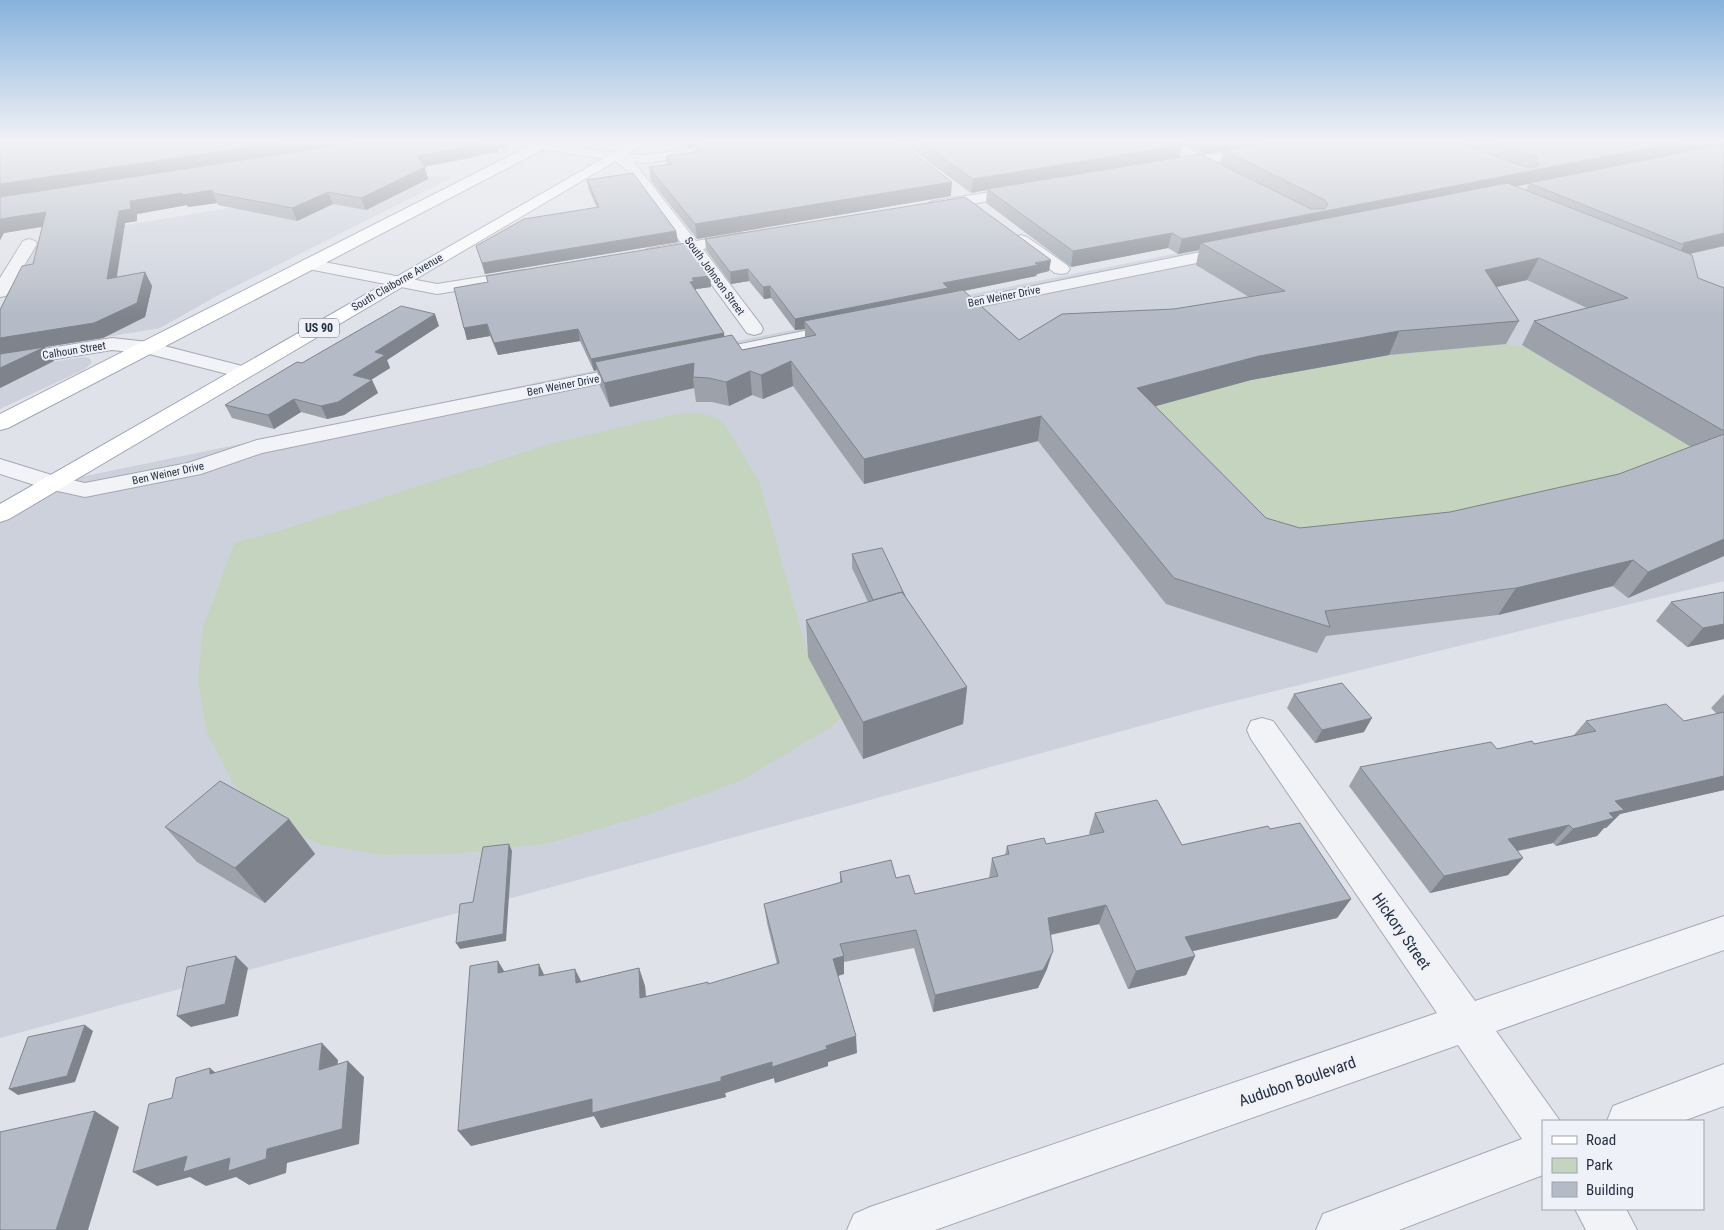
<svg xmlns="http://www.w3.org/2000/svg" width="1724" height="1230" font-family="'Roboto Condensed',sans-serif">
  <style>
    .built { fill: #ccd1db }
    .green { fill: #c4d4bf }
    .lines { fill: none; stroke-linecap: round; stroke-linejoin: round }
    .street-casing { stroke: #a4a9b3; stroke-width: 2 }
    .primary-casing { stroke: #9da6b6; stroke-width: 2 }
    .street { fill: #f2f3f7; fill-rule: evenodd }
    .primary { fill: #fff; fill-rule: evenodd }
    .wall { fill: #9ca1aa; fill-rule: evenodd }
    .shaded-wall { fill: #7f838b }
    .building { fill: #b5bbc6; stroke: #7f838b }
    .labels { text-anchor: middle; stroke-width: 4; stroke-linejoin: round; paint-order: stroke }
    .far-street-label { font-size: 11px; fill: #262f41; stroke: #eef1f7 }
    .shield { fill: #eef1f7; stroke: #626978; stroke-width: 1 }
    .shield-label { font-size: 12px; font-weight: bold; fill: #262f41 }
    .near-street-label { font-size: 16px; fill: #262f41; stroke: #eef1f7 }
  </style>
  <rect width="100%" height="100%" fill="#dfe2e9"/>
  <path class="built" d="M 1724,144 L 1724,581 L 1206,708 L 0,1038 L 0,514 L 52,483 L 762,336 Z
    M 426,176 L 453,177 L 224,292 L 160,328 L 0,355 L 0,316 L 39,239 Z
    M 82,357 L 89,358 L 92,362 L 85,369 L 0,409 L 0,371 Z"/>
  <path class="green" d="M 1506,344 L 1525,347 L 1691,447 L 1695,463 L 1290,554 L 1146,409 L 1251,380 L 1389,355 Z
    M 697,413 L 714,417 L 725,425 L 759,481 L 808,655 L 841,718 L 831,727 L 740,781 L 644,816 L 545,844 L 453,854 L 382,855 L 322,845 L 272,823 L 233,783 L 207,733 L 198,682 L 203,627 L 235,542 L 276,532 L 553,443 L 677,414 Z"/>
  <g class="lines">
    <defs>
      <path id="street" d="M 535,143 L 551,143 L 617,153 L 645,155 L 737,143 L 771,143 L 770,146 L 765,147 L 645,163 L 634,162 L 696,241 L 741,233 L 747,235 L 749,238 L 747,241 L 703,249 L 761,325 L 763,329 L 761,333 L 754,335 L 747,333 L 688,252 L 653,258 L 647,257 L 645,253 L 647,249 L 681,243 L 628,171 L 613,160 L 540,149 L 535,148 L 533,145 Z
        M 1284,143 L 1314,143 L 1307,147 L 1173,169 L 1166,165 L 1173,161 Z
        M 1022,187 L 1027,188 L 1029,191 L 1027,194 L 934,211 L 929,209 L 926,206 L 929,203 L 934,201 Z
        M 1021,235 L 1027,237 L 1067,265 L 1070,269 L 1067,273 L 1061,274 L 1055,273 L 1015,243 L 1013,240 L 1015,237 Z
        M 29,239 L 35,241 L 37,244 L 6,296 L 0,297 L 0,278 L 23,241 Z
        M 1235,245 L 1241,246 L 1243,250 L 1241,254 L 939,315 L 933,314 L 930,310 L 933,306 L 939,305 Z
        M 309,259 L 437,284 L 524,270 L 530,271 L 533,275 L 530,279 L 524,280 L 437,294 L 303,268 L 301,264 L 303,260 Z
        M 843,323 L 850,325 L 852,329 L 850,333 L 706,363 L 699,361 L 696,357 L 699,353 L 706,351 Z
        M 112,338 L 149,342 L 250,368 L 253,372 L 250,376 L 243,378 L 149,354 L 112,350 L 0,368 L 0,356 Z
        M 635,365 L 642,367 L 645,371 L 642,375 L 262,453 L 201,474 L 85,497 L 44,488 L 0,474 L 0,459 L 58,477 L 85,483 L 188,463 L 257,440 Z
        M 1262,718 L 1273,721 L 1475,1001 L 1724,916 L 1724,950 L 1496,1031 L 1560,1121 L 1543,1121 L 1543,1175 L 1399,1230 L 1316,1230 L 1323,1214 L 1522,1139 L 1458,1045 L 935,1230 L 847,1230 L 854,1214 L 870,1207 L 1437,1013 L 1251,739 L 1247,730 L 1251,721 Z
        M 1724,1064 L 1724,1106 L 1683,1121 L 1607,1121 L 1613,1106 Z
        M 1575,1209 L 1626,1209 L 1637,1230 L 1586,1230 Z"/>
      <path id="primary" d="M 535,143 L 552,143 L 550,146 L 8,428 L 0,430 L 0,414 Z
        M 630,143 L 646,143 L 9,519 L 0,522 L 0,504 Z"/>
    </defs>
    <use href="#street" class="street-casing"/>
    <use href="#primary" class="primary-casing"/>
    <use href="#street" class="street"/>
    <use href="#primary" class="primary"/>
  </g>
  <path class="wall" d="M 0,143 L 94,144 L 102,143 L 505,143 L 506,148 L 497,149 L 498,152 L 474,156 L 475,157 L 424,167 L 428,179 L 366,210 L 333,204 L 297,221 L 218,205 L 217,203 L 188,207 L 187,205 L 137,214 L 137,221 L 125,223 L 117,277 L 145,272 L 152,286 L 145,317 L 103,338 L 45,347 L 54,361 L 0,388 L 0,310 L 33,264 L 42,226 L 4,233 L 0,240 Z
    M 683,143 L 900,143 L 951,196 L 697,239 L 651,181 L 649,167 L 667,165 L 666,156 L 696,152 L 695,147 L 687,148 Z
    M 903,143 L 1724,143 L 1724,246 L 1689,254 L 1698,278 L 1724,288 L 1724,556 L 1628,598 L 1613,586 L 1498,615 L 1326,636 L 1317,653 L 1166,604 L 1038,441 L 864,484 L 793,386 L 763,399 L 752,395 L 729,406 L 712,402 L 696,402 L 694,388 L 610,407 L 600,386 L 597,370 L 594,371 L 580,341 L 498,355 L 490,336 L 467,340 L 464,328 L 710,276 L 711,287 L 696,289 L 696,291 L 724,333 L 724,336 L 742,350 L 805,338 L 805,329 L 795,330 L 771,298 L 764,299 L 749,281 L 731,284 L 706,250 L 705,239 L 1049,271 L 1037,274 L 1036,276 L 964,291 L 1019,340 L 1174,309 L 1249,297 L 1196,265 L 1199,250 L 1178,254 L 1168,248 L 1071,267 L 986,203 L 987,190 L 971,193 ZM 1182,145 L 1200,154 L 1179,158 ZM 1223,151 L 1220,164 L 1202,155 ZM 1529,184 L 1526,190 L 1516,186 ZM 1527,280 L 1587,308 L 1534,321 L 1522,345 L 1691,447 L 1619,474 L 1450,512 L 1300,528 L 1266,518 L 1155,406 L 1251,380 L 1389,355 L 1506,344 L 1519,321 L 1496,287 Z
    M 587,180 L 676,231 L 678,242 L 485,274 L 476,246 L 597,208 L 589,190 Z
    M 439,326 L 387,360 L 390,368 L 371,380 L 372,380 L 378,393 L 344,415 L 327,419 L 301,412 L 274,429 L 232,418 L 225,405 L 302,363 Z
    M 852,554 L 905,596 L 967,687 L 963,724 L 863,759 L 808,657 L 806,620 L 868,602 L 852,568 Z
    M 1724,592 L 1724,639 L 1687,647 L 1656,621 L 1671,602 Z
    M 1294,694 L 1364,732 L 1315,743 L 1287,708 Z
    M 1724,694 L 1724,790 L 1620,814 L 1606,828 L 1604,828 L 1597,836 L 1556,846 L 1553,843 L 1518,851 L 1523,858 L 1508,875 L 1430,893 L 1349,786 L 1360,767 L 1534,744 L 1573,736 L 1586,721 L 1684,721 L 1717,714 L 1711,708 Z
    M 1095,813 L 1182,845 L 1270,829 L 1351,899 L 1337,918 L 1192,951 L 1195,956 L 1186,975 L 1128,989 L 1099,924 L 1051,935 L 1047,969 L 1038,988 L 933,1012 L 914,948 L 844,962 L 844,974 L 838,976 L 857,1053 L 828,1062 L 828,1066 L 775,1083 L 774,1078 L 725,1093 L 726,1097 L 601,1128 L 594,1116 L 471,1146 L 505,971 L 545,975 L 581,981 L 639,968 L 645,986 L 646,996 L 709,984 L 777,964 L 767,923 L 764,904 L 840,883 L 840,872 L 896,878 L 915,894 L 989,878 L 992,858 L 1005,855 L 1007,846 L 1046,844 L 1090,835 L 1089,833 Z
    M 289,819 L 315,854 L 265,903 L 197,862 L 165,827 Z"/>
  <path class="shaded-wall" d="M 278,143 L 359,143 L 0,198 L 0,184 Z
    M 479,143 L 505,143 L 506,148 L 497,149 L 498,152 L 474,156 L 475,157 L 420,167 L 417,156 Z
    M 686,143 L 725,143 L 695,144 L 695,147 L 687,148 Z
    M 1204,143 L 1276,143 L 1223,150 L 1223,151 L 1201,155 Z
    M 1674,143 L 1705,143 L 1702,149 L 1209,248 L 1201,243 L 1199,250 L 1178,254 L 1182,239 Z
    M 1182,145 L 1179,158 L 987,189 L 987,190 L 971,193 L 973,179 Z
    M 425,167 L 428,179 L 366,210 L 361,198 Z
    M 952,182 L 951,196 L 697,239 L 695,224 Z
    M 212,190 L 217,203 L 188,207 L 187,205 L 137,214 L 137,221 L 125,223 L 114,293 L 107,279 L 119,211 L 130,201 L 182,193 Z
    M 328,192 L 333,204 L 297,221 L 292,208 Z
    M 46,212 L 54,225 L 4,233 L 0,240 L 0,219 Z
    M 676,231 L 678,242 L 485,274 L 482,263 Z
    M 1172,233 L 1168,248 L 1071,267 L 1073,251 Z
    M 1724,233 L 1724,246 L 1676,257 L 1684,245 L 1683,243 Z
    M 1539,258 L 1527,280 L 1474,292 L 1485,270 Z
    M 1051,260 L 1049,271 L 1037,274 L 1036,276 L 948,294 L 804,321 L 805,329 L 795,330 L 795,319 L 943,283 Z
    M 748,269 L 749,281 L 731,284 L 730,272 Z
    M 145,272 L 152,286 L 145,317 L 103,338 L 45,347 L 54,361 L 0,388 L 0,338 Z
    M 710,276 L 711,287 L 696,289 L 696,293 L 690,282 L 692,278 Z
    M 770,286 L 771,298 L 764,299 L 763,287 Z
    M 435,314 L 439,326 L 387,360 L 390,368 L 358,388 L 353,375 L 375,352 Z
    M 487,324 L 490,336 L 467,340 L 464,328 Z
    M 578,329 L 580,341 L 498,355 L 494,343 Z
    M 1399,331 L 1389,355 L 1251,380 L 1131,413 L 1137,388 L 1259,356 Z
    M 724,333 L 725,344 L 595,362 L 597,370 L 594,371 L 591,359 Z
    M 791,361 L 793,386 L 763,399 L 761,375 Z
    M 694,363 L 693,377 L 694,388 L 610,407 L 604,383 Z
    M 750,371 L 752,395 L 729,406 L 726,382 Z
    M 372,380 L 378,393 L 344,415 L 327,419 L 321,406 Z
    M 294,399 L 301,412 L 274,429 L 268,415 Z
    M 1041,416 L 1038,441 L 864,484 L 864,459 Z
    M 1724,539 L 1724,556 L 1628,598 L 1648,572 Z
    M 1633,560 L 1613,586 L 1498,615 L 1516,588 Z
    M 1724,624 L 1724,639 L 1687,647 L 1703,628 Z
    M 967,687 L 963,724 L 863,759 L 863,722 Z
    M 1372,718 L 1364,732 L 1315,743 L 1322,730 Z
    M 1724,776 L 1724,790 L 1620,814 L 1606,828 L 1604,828 L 1597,836 L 1556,846 L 1573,829 L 1615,801 Z
    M 289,819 L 315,854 L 265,903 L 235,868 Z
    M 1569,825 L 1553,843 L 1492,856 L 1508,839 Z
    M 509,844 L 512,851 L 506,941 L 460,949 L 456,943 Z
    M 1523,858 L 1508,875 L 1430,893 L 1444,876 Z
    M 1351,899 L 1337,918 L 1176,955 L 1185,937 Z
    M 1106,905 L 1099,924 L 1043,936 L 1048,918 Z
    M 1053,951 L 1047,969 L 1038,988 L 933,1012 L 935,995 Z
    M 236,956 L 248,968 L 238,1016 L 191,1027 L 177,1016 Z
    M 844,956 L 844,974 L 834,977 L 833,959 Z
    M 1195,956 L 1186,975 L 1128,989 L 1136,971 Z
    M 498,961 L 509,979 L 498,973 Z
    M 539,964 L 548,983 L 539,976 Z
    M 639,968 L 645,986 L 647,1015 L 640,998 Z
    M 575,969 L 584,987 L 576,983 Z
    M 85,1025 L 93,1031 L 75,1082 L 18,1095 L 9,1089 Z
    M 856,1036 L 857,1053 L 828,1062 L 828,1066 L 775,1083 L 774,1078 L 725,1093 L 726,1097 L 601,1128 L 594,1116 L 471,1146 L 458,1131 L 592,1099 L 721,1077 Z
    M 322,1043 L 338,1060 L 336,1086 L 319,1070 Z
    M 348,1061 L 364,1077 L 359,1144 L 287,1163 L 286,1173 L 249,1185 L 236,1177 L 206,1186 L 190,1177 L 157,1186 L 133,1172 L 187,1156 L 230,1158 L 267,1149 Z
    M 210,1068 L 230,1085 L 210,1074 Z
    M 95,1111 L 119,1127 L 88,1230 L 56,1230 Z"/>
  <path class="building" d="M 0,143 L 89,143 L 90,144 L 102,143 L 278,143 L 0,184 Z
    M 355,143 L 479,143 L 470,144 L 471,146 L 417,156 L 425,167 L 361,198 L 328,192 L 292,208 L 213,193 L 212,190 L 182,195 L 182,193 L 130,201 L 131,209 L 119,211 L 107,279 L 145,272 L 137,303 L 94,323 L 0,338 L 0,310 L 22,266 L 33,264 L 46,212 L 0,219 L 0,197 Z
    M 709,143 L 900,143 L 952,182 L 695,224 L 649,167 L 672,164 L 666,156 L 701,151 L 695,144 Z
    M 922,143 L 1178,143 L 1182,145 L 973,179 Z
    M 1268,143 L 1459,143 L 1525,167 L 1536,167 L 1539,163 L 1536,157 L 1495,143 L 1674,143 L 1182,239 L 1172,233 L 1073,251 L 987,189 L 1200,154 L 1311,209 L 1324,209 L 1328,205 L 1325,200 L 1223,150 Z
    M 1710,147 L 1724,147 L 1724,233 L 1683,243 L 1684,245 L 1529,183 Z
    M 633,173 L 676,231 L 482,263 L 476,246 L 524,219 L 599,207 L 587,180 Z
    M 1507,183 L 1692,255 L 1698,278 L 1724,288 L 1724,431 L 1534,321 L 1628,298 L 1539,258 L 1485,270 L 1519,321 L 1399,331 L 1259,356 L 1137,388 L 1266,518 L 1300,528 L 1450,512 L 1619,474 L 1724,434 L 1724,539 L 1648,572 L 1633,560 L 1516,588 L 1325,611 L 1330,627 L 1174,578 L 1041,416 L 864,459 L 791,361 L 761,375 L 750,371 L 726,382 L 709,378 L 693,377 L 694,363 L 604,383 L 595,362 L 732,335 L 742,350 L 816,335 L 804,321 L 963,290 L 1019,340 L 1062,314 L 1174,309 L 1285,291 L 1201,243 Z
    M 965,197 L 1051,260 L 1035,263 L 1038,265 L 943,283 L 948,288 L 795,319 L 770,286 L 763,287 L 748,269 L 730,272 L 705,239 Z
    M 686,243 L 710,276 L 692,278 L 694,281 L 690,282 L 724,333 L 591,359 L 578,329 L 494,343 L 487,324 L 464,328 L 454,288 L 488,282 L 486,276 Z
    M 401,306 L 435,314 L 375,352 L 385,355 L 353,375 L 372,380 L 338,402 L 321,406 L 294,399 L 268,415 L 225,405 L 297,362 L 302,363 Z
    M 45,347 L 0,368 L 0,354 Z
    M 882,548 L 905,596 L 902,592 L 873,600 L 852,554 Z
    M 902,592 L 967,687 L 863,722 L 806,620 Z
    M 1724,592 L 1724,624 L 1703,628 L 1671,602 Z
    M 1342,683 L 1372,718 L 1322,730 L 1294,694 Z
    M 1666,704 L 1684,721 L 1724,712 L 1724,776 L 1615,801 L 1624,810 L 1609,813 L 1614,818 L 1573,829 L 1569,825 L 1508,839 L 1523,858 L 1444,876 L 1360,767 L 1491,742 L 1497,749 L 1532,741 L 1534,744 L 1596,731 L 1586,721 Z
    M 220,781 L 289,819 L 235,868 L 165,827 Z
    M 1157,800 L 1182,845 L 1268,826 L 1270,829 L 1300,823 L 1351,899 L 1185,937 L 1195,956 L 1136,971 L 1106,905 L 1048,918 L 1053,951 L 1043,970 L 935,995 L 916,930 L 840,944 L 844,956 L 833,959 L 856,1036 L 826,1046 L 827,1049 L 772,1067 L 772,1062 L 721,1077 L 721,1081 L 592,1113 L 592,1099 L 458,1131 L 470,966 L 498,961 L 498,973 L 539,964 L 539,976 L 575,969 L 576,983 L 639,968 L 640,998 L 708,982 L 708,984 L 779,963 L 764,904 L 842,882 L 840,872 L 891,860 L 896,878 L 909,875 L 915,894 L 998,876 L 992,858 L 1009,854 L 1007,846 L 1044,838 L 1046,844 L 1104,832 L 1095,813 Z
    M 509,844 L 503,934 L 456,943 L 460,904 L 473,902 L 483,847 Z
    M 236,956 L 225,1004 L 177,1016 L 187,967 Z
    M 85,1025 L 67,1076 L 9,1089 L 28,1037 Z
    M 322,1043 L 319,1070 L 348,1061 L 342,1129 L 267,1149 L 266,1159 L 228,1171 L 230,1158 L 183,1172 L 187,1156 L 133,1172 L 149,1104 L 172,1098 L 176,1078 L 210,1068 L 210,1074 Z
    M 95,1111 L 56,1230 L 0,1230 L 0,1132 Z"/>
  <linearGradient id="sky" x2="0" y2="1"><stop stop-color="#87b2dd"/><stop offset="0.45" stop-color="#f1f2f5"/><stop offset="1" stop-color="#f1f2f5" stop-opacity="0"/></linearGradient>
  <rect width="1724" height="315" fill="url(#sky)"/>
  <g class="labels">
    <g class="far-street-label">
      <text transform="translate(715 276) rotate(54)" y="4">South Johnson Street</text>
      <text transform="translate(397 282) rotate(-30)" y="4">South Claiborne Avenue</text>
      <text transform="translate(1004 296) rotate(-11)" y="4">Ben Weiner Drive</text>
      <text transform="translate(74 350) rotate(-9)" y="4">Calhoun Street</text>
      <text transform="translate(563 385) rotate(-11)" y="4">Ben Weiner Drive</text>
      <text transform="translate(168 473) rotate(-12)" y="4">Ben Weiner Drive</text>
    </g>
    <rect class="shield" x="299" y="318.5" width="40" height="19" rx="4"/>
    <g class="shield-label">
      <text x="319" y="332">US 90</text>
    </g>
    <g class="near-street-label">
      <text transform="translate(1402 931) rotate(55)" y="6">Hickory Street</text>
      <text transform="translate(1297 1081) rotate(-19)" y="6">Audubon Boulevard</text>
    </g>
  </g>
  <rect x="1542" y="1120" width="162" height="90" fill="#eef1f7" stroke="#9ea3ae"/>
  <rect x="1552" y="1136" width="25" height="8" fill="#ffffff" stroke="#9ea3ae"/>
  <text x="1586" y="1145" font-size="15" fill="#262f41">Road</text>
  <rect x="1552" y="1158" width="25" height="15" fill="#c4d4bf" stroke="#9ea3ae"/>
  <text x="1586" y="1170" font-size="15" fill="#262f41">Park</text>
  <rect x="1552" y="1182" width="25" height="15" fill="#b5bbc6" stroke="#9ea3ae"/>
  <text x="1586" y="1195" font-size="15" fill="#262f41">Building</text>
</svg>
